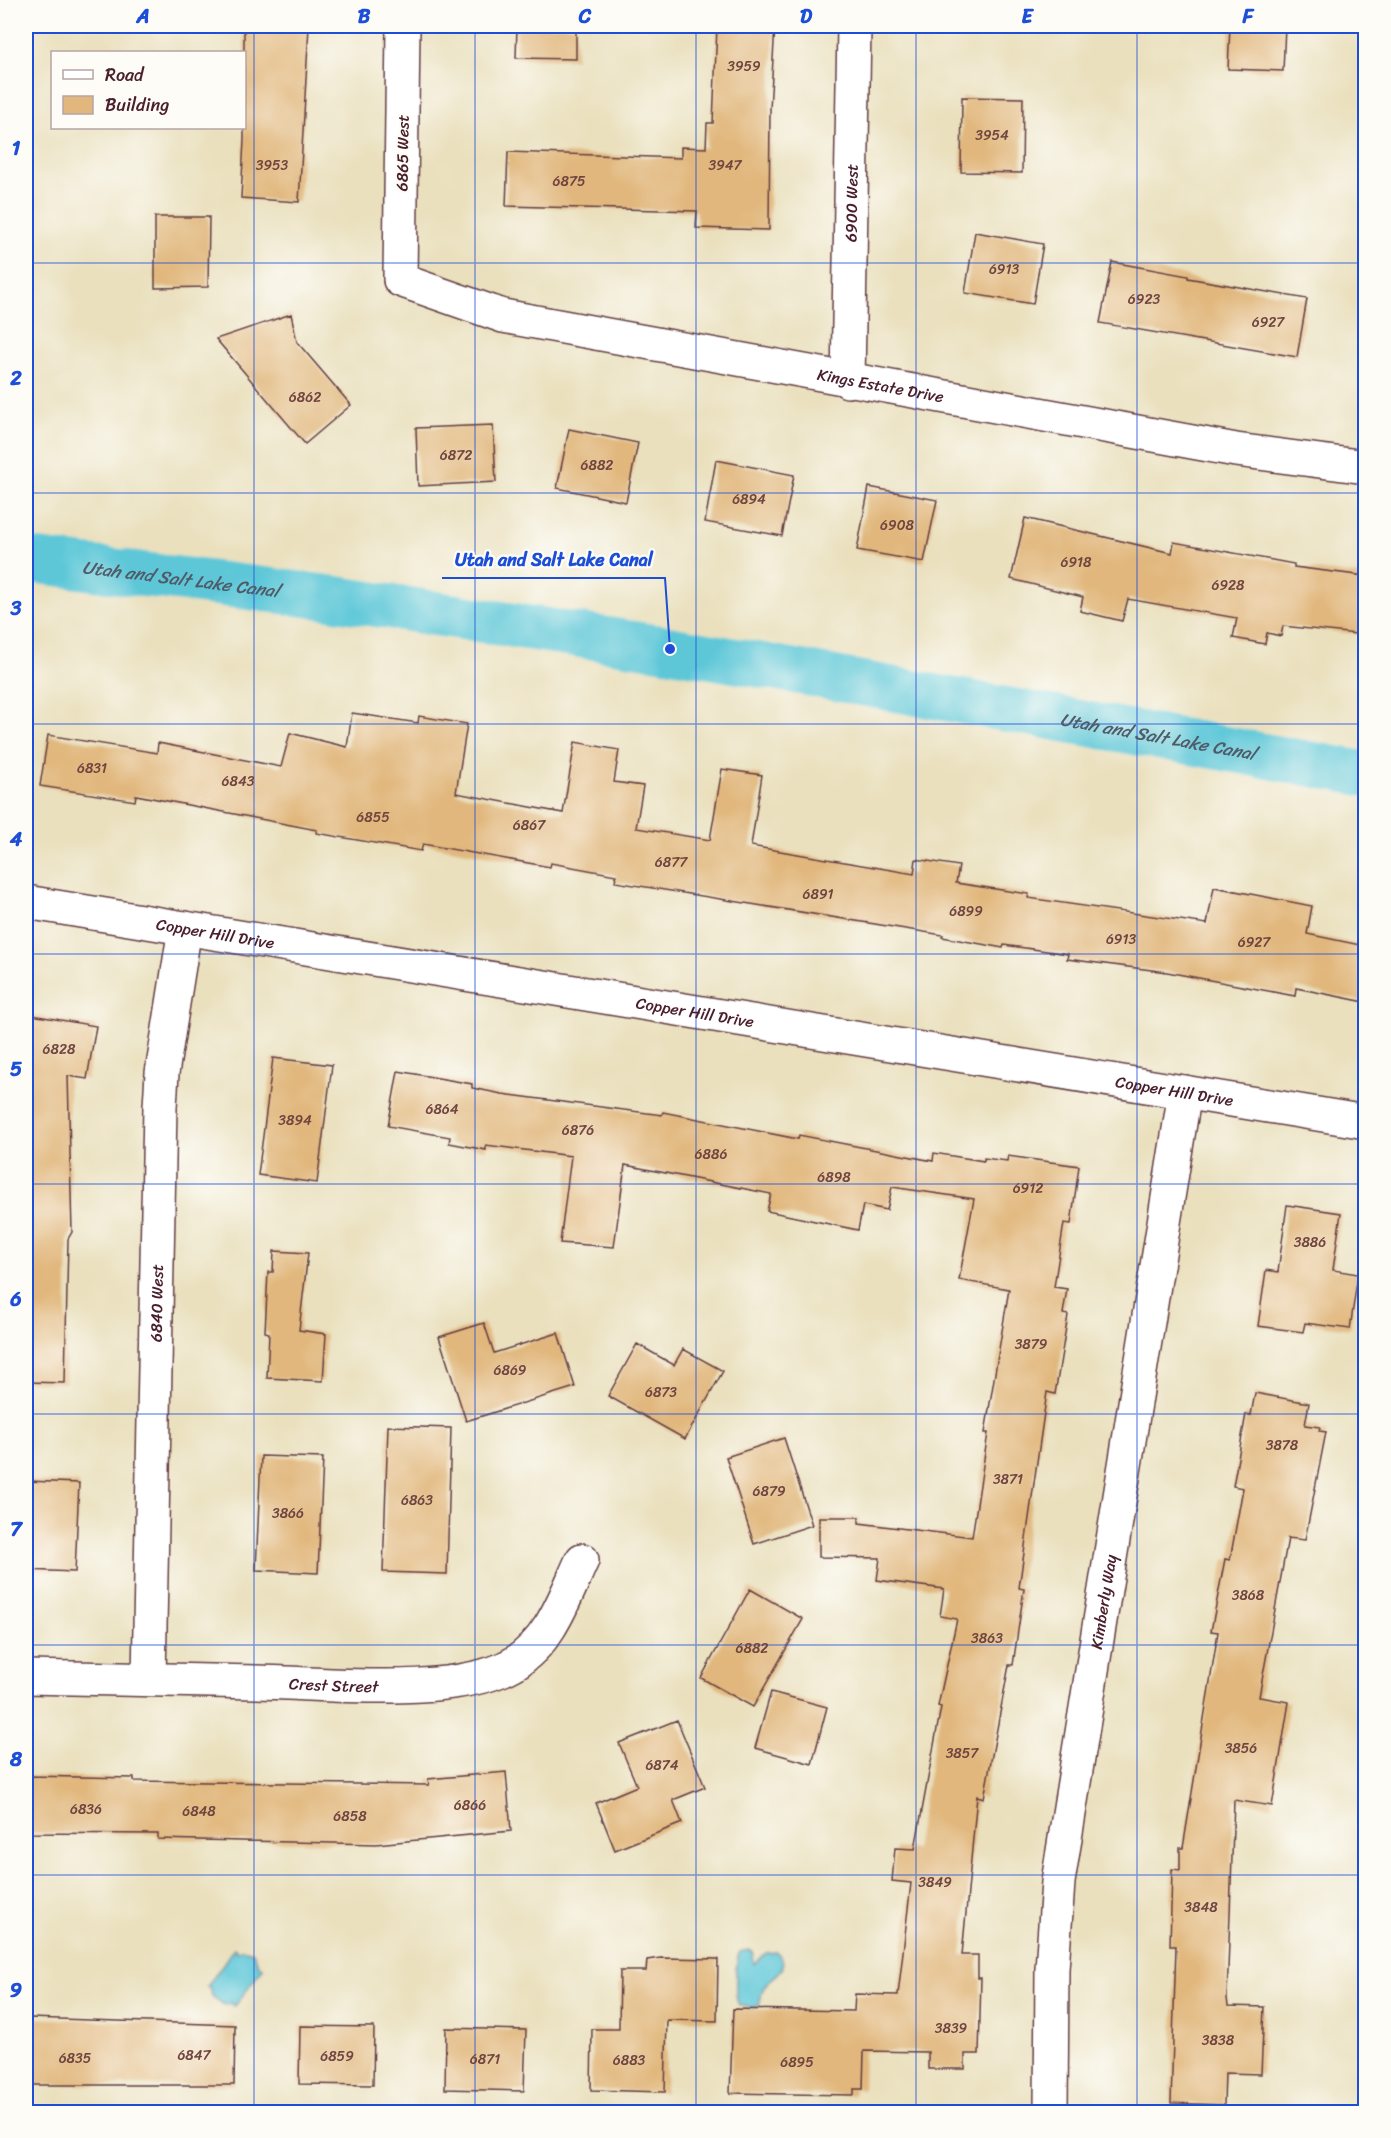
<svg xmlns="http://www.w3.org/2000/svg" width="1391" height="2138" font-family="Sriracha,sans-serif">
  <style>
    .water { fill: #5dc7d8; stroke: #547382; stroke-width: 1.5 }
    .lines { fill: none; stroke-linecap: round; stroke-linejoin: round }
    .canal { stroke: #5dc7d8; stroke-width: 45 }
    .building { fill: #e1b77d }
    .minor-casing { stroke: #623c41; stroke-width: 36 }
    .minor { stroke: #fff; stroke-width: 33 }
    .grid { fill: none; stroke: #1d4ed8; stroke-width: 1.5; stroke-opacity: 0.55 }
    .labels { text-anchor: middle; stroke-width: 4.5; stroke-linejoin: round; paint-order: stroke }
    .number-label { font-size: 14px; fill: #704540 }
    .street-label { font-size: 16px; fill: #4a1f2b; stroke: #fdfcf7 }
    .water-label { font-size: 18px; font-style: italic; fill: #515a68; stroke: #fdfcf7 }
    .leader { fill: none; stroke: #1d4ed8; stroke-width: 2 }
    .callout-dot { fill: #1d4ed8; stroke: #fdfcf7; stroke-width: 2 }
    .callout-label { font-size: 18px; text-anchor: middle; font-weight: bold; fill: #1d4ed8; stroke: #fdfcf7; stroke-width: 4.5; stroke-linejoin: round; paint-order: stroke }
    .neatline { fill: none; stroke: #1d4ed8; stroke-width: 2 }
    .grid-label { font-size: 20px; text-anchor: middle; font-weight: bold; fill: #1d4ed8 }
  </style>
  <rect width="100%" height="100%" fill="#fdfcf7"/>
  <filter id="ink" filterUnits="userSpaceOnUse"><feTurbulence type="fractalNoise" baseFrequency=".0167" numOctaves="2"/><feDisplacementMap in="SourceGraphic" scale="12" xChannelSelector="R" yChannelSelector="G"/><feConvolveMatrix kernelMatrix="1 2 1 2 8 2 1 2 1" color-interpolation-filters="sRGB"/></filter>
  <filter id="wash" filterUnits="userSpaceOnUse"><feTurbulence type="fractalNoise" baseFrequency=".008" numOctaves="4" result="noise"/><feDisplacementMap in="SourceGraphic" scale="24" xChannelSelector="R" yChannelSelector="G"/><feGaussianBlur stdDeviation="1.35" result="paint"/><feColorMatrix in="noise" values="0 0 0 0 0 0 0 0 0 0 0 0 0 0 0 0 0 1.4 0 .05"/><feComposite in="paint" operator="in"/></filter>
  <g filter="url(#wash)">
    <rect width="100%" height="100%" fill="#eae0be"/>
    <path class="water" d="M 234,1948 L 238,1952 L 242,1949 L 253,1952 L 258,1964 L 263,1968 L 235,2006 L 230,2003 L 224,2005 L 212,1996 L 211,1990 L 207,1987 Z
      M 748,1950 L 753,1953 L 754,1964 L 766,1953 L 777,1952 C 793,1972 773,1973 764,1987 C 761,1992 761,2000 759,2006 L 751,2008 L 739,2005 C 734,1997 735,1960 740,1952 Z"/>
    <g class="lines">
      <path class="canal" id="s1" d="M 26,560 L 333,598 L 670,649 L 1366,774"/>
    </g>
    <g id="blocks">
      <path class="building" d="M 244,26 L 309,26 L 299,202 L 241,198 L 244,140 Z
        M 517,26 L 576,26 L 576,59 L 516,58 Z
        M 717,26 L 775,26 L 770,109 L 769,230 L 696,228 L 697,211 L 506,206 L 508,152 L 681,158 L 681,147 L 706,148 L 707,123 L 713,123 Z
        M 1230,26 L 1285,26 L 1283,71 L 1228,69 Z
        M 962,97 L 1023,98 L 1022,173 L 961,172 Z
        M 155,217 L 209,217 L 208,287 L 155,288 Z
        M 975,232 L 1043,244 L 1033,304 L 965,293 Z
        M 1112,262 L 1188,276 L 1188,278 L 1307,299 L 1297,357 L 1100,323 Z
        M 291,314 L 297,342 L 351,405 L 305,444 L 216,339 Z
        M 493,425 L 496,482 L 418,486 L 416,428 Z
        M 569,429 L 638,443 L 626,502 L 557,488 Z
        M 716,460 L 794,475 L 782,536 L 705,522 Z
        M 869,487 L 937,500 L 924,562 L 857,550 Z
        M 1025,518 L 1172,553 L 1174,542 L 1294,564 L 1294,567 L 1365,576 L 1365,635 L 1283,626 L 1281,636 L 1267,633 L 1265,644 L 1233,638 L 1237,618 L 1128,599 L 1122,621 L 1080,611 L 1083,597 L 1011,579 Z
        M 352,713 L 418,723 L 419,716 L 467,724 L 456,793 L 563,813 L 575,742 L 619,750 L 614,782 L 643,786 L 636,828 L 710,840 L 722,769 L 762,775 L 751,846 L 914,874 L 916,859 L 959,866 L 956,883 L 1029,894 L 1028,898 L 1207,924 L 1214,887 L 1312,906 L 1307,934 L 1365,946 L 1365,1002 L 1296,988 L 1295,996 L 1167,972 L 1067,959 L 1068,954 L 1004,945 L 1003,948 L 987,945 L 942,937 L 943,935 L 615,882 L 616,875 L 551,863 L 550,867 L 423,844 L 421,851 L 316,833 L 317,830 L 136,795 L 135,801 L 40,786 L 48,735 L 157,753 L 158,743 L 281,767 L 290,733 L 347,747 Z
        M 26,1014 L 96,1026 L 87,1079 L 68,1076 L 72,1232 L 68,1239 L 65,1383 L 26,1382 Z
        M 273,1058 L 332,1065 L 317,1183 L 258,1175 Z
        M 398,1071 L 472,1084 L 472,1088 L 502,1094 L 662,1115 L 663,1112 L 798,1139 L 799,1135 L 933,1161 L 934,1153 L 984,1161 L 984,1158 L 1007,1161 L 1008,1156 L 1079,1166 L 1071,1224 L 1064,1223 L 1054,1287 L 1067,1289 L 1063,1314 L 1068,1315 L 1055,1394 L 1047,1392 L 1019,1588 L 1024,1589 L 1013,1665 L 1009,1665 L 984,1798 L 977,1796 L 962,1955 L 978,1955 L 978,1978 L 981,1978 L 979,2054 L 965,2054 L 965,2069 L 928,2069 L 928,2052 L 864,2051 L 863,2089 L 854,2089 L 854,2095 L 730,2093 L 733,2009 L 854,2011 L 855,1994 L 898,1995 L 911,1883 L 892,1881 L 895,1848 L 915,1849 L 941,1707 L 938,1706 L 957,1619 L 940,1616 L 944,1589 L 877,1580 L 880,1558 L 819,1557 L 819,1517 L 859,1517 L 859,1523 L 972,1537 L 988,1433 L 985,1433 L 1009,1289 L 959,1280 L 974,1199 L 892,1187 L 887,1210 L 863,1205 L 858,1230 L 767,1211 L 771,1194 L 625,1165 L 614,1247 L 560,1243 L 571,1156 L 486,1145 L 486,1150 L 449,1143 L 450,1137 L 388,1126 Z
        M 1287,1205 L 1341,1213 L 1333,1270 L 1358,1274 L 1350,1329 L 1305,1323 L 1303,1332 L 1258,1326 L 1266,1270 L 1278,1272 Z
        M 274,1251 L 308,1253 L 299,1330 L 326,1334 L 323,1381 L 267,1378 L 269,1333 L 265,1332 L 268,1272 L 273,1272 Z
        M 484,1323 L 494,1353 L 558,1333 L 575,1387 L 466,1421 L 439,1337 Z
        M 637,1344 L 674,1365 L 683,1349 L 723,1371 L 685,1439 L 608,1396 Z
        M 1255,1393 L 1309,1403 L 1305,1425 L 1320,1427 L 1319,1431 L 1326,1432 L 1305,1540 L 1288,1538 L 1259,1697 L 1289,1702 L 1272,1806 L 1234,1800 L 1227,1998 L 1228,2006 L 1264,2007 L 1261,2074 L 1225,2073 L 1224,2105 L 1171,2103 L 1176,1946 L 1170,1946 L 1172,1869 L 1180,1870 L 1180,1848 L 1183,1848 L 1218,1632 L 1211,1631 L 1225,1559 L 1230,1560 L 1243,1488 L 1233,1486 L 1246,1414 L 1251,1415 Z
        M 388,1426 L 451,1428 L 447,1574 L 383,1572 Z
        M 784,1438 L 812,1525 L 754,1544 L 726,1457 Z
        M 261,1456 L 323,1458 L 318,1573 L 256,1570 Z
        M 26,1481 L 79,1483 L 75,1572 L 26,1570 Z
        M 750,1589 L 803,1619 L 753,1707 L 701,1678 Z
        M 771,1692 L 827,1707 L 812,1764 L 755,1748 Z
        M 677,1720 L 705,1787 L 673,1800 L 682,1823 L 615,1850 L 596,1803 L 637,1786 L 619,1743 Z
        M 506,1772 L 511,1831 L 376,1844 L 158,1839 L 158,1834 L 26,1833 L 26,1776 L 134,1778 L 134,1781 L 429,1785 L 428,1779 Z
        M 661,1958 L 718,1959 L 717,2021 L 667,2020 L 665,2092 L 591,2090 L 592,2029 L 619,2029 L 620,1971 L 646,1971 L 647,1960 Z
        M 30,2018 L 235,2025 L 234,2085 L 26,2085 L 26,2029 L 30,2029 Z
        M 300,2026 L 374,2027 L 373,2085 L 299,2084 Z
        M 446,2028 L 526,2030 L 524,2091 L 445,2089 Z"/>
    </g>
  </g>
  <g filter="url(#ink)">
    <use href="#blocks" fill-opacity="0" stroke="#623c41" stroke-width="1.5"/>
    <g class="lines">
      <defs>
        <g id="minor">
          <path id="s2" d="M 403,26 L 400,280 L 503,316 L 1236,450 L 1366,467"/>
          <path id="s3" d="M 848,381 L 854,26"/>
          <path id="s4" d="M 26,902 L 1366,1122"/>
          <path id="s5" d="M 26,1677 C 103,1679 180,1680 257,1682 C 324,1683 456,1698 513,1664 C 551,1641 564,1599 582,1560"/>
          <path id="s6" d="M 149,1679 L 160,1107 L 162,1073 L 185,928"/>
          <path id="s7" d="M 1051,2112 L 1052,1969 L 1058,1882 L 1185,1092"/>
        </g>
      </defs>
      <use href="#minor" class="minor-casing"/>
      <use href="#minor" class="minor"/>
    </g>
  </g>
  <path class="grid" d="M 254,26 L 254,2112M 475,26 L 475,2112M 696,26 L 696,2112M 916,26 L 916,2112M 1137,26 L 1137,2112M 26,263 L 1366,263M 26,493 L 1366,493M 26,724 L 1366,724M 26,954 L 1366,954M 26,1184 L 1366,1184M 26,1414 L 1366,1414M 26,1645 L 1366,1645M 26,1875 L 1366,1875"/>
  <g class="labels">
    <g class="number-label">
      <text x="744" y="71">3959</text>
      <text x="992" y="140">3954</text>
      <text x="272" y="170">3953</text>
      <text x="725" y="170">3947</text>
      <text x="569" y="186">6875</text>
      <text x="1004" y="274">6913</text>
      <text x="1144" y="304">6923</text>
      <text x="1268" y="327">6927</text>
      <text x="305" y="402">6862</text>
      <text x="456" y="460">6872</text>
      <text x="597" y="470">6882</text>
      <text x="749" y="504">6894</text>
      <text x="897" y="530">6908</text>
      <text x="1076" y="567">6918</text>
      <text x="1228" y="590">6928</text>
      <text x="92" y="773">6831</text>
      <text x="238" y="786">6843</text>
      <text x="373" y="822">6855</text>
      <text x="529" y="830">6867</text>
      <text x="671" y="867">6877</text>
      <text x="818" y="899">6891</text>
      <text x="966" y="916">6899</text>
      <text x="1121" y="944">6913</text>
      <text x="1254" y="947">6927</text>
      <text x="59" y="1054">6828</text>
      <text x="442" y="1114">6864</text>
      <text x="295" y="1125">3894</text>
      <text x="578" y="1135">6876</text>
      <text x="711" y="1159">6886</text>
      <text x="834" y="1182">6898</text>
      <text x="1028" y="1193">6912</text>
      <text x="1310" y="1247">3886</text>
      <text x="1031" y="1349">3879</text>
      <text x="510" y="1375">6869</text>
      <text x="661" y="1397">6873</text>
      <text x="1282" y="1450">3878</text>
      <text x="1008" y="1484">3871</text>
      <text x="769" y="1496">6879</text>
      <text x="417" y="1505">6863</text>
      <text x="288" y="1518">3866</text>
      <text x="1248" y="1600">3868</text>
      <text x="987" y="1643">3863</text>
      <text x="752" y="1653">6882</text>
      <text x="1241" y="1753">3856</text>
      <text x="962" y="1758">3857</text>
      <text x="662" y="1770">6874</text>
      <text x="470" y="1810">6866</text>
      <text x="86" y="1814">6836</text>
      <text x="199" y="1816">6848</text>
      <text x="350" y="1821">6858</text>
      <text x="935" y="1887">3849</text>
      <text x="1201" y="1912">3848</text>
      <text x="951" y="2033">3839</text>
      <text x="1218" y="2045">3838</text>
      <text x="194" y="2060">6847</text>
      <text x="337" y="2061">6859</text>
      <text x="75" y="2063">6835</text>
      <text x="485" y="2064">6871</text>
      <text x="629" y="2065">6883</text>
      <text x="797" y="2067">6895</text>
    </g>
    <g class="street-label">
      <text transform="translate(402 153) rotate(-89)" y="6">6865 West</text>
      <text dy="6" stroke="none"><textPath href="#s3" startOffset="178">6900 West</textPath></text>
      <text dy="6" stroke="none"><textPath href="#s2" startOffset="747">Kings Estate Drive</textPath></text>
      <text dy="6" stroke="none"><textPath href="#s4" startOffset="192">Copper Hill Drive</textPath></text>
      <text dy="6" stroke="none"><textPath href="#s4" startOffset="678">Copper Hill Drive</textPath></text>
      <text dy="6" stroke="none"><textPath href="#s4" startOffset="1164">Copper Hill Drive</textPath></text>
      <text dy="6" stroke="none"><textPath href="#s6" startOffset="376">6840 West</textPath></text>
      <text dy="6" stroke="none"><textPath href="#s7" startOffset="514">Kimberly Way</textPath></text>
      <text dy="6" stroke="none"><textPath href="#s5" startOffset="308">Crest Street</textPath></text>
    </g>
    <g class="water-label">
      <text dy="6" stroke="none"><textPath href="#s1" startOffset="156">Utah and Salt Lake Canal</textPath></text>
      <text dy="6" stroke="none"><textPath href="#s1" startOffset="1146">Utah and Salt Lake Canal</textPath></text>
    </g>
  </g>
  <path class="leader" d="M670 649L665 578H442"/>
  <circle class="callout-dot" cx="670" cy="649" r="6"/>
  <g class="callout-label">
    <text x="554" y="566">Utah and Salt Lake Canal</text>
  </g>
  <rect width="1391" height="2138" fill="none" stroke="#fdfcf7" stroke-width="66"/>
  <rect x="51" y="51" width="195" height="78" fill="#fdfcf7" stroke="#b5a4a5" stroke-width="1.5"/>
  <rect x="63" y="70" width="30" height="9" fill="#ffffff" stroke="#b5a4a5" stroke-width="1.5"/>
  <text x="105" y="81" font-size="18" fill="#4a1f2b">Road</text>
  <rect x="63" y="96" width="30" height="18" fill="#e1b77d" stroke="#b5a4a5" stroke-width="1.5"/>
  <text x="105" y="111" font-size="18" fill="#4a1f2b">Building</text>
  <rect x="33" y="33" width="1325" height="2072" class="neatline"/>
  <g class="grid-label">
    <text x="143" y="23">A</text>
    <text x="364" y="23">B</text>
    <text x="585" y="23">C</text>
    <text x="806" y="23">D</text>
    <text x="1027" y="23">E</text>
    <text x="1248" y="23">F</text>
    <text x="16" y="155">1</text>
    <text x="16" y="385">2</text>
    <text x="16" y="615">3</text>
    <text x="16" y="846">4</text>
    <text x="16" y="1076">5</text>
    <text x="16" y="1306">6</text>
    <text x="16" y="1536">7</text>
    <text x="16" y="1766">8</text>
    <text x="16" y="1997">9</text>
  </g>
</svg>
